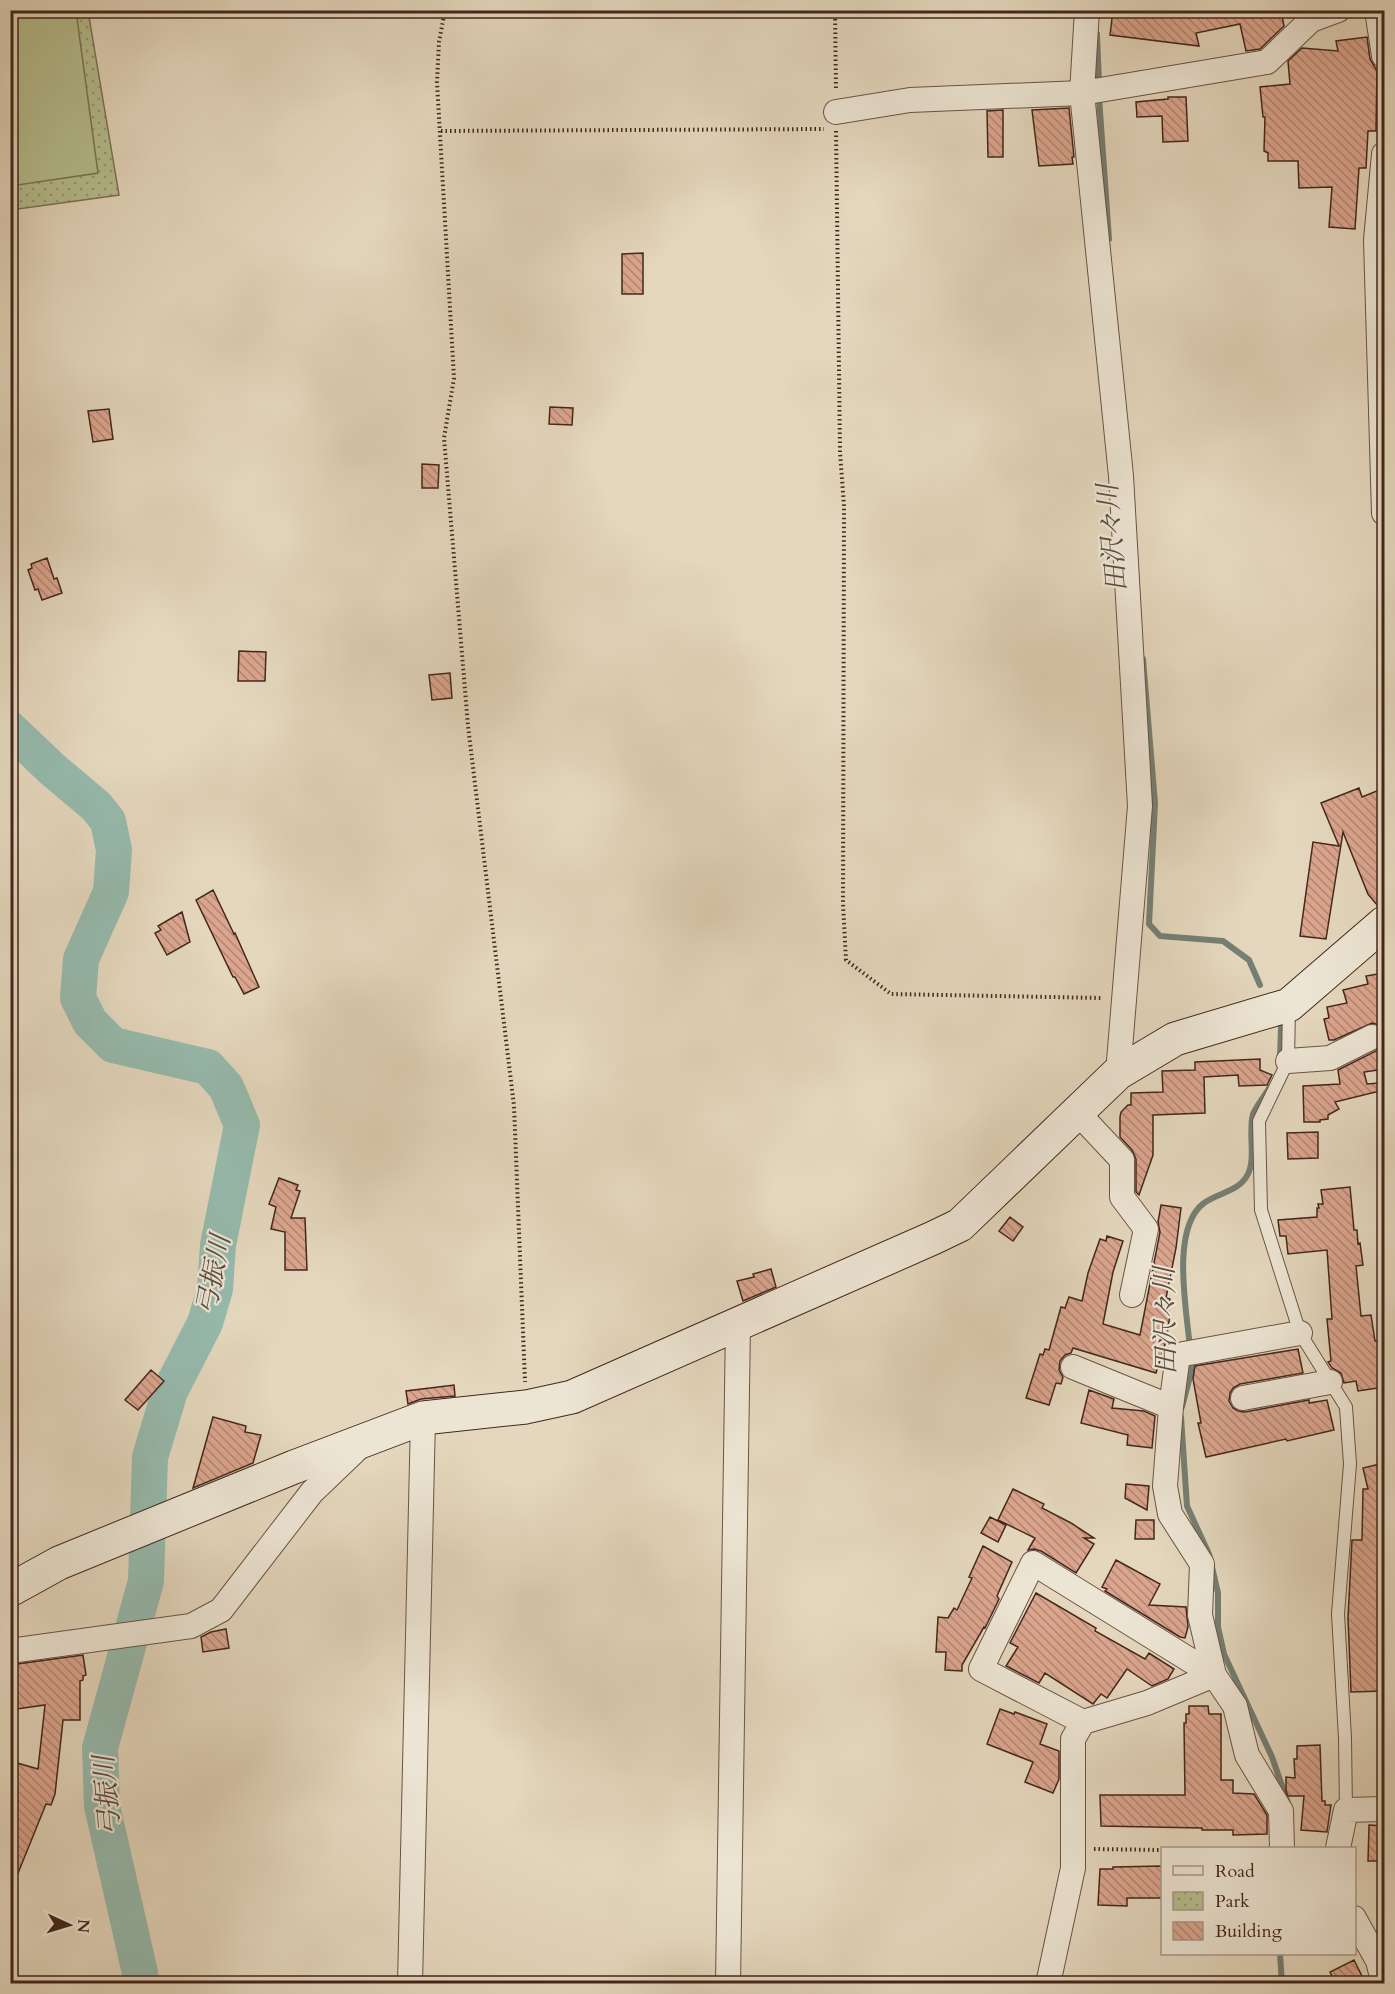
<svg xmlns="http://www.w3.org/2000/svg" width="1395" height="1994" font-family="Cardo,'Noto Serif JP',serif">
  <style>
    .park { fill: url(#park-dots); stroke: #7c7256; stroke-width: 1.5 }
    .pitch { fill: #b6be8f; stroke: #7c7256; stroke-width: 1.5 }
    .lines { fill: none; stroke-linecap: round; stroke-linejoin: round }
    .stream { stroke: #757f73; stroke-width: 6 }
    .river { stroke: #96baad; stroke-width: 36 }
    .building { fill: url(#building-back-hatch); stroke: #43271d; stroke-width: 1.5 }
    .lane-casing { stroke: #6b5345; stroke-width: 14 }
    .street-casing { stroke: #6b5345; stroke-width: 26 }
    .secondary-casing { stroke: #43271d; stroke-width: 35 }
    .path { stroke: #43271d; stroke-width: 4; stroke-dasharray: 1.5 3; stroke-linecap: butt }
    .lane { stroke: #ede5d4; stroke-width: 12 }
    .street { stroke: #ede5d4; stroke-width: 24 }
    .secondary { stroke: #ede5d4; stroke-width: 33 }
    .labels { text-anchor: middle; stroke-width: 4.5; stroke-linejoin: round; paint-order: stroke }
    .water-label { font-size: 27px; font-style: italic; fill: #584c41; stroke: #ede5d4 }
  </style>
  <defs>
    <pattern id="park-dots" width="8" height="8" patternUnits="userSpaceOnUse" patternTransform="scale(1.5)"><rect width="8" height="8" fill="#b6be8f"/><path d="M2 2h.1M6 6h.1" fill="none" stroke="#969a74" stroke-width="1.8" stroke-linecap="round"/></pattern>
    <pattern id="building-back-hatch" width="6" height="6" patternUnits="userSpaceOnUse" patternTransform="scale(1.5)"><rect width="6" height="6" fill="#dba58e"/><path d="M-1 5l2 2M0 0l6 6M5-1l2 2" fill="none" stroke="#b38673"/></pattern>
  </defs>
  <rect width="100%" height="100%" fill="#e4d7bd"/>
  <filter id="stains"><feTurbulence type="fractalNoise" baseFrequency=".00333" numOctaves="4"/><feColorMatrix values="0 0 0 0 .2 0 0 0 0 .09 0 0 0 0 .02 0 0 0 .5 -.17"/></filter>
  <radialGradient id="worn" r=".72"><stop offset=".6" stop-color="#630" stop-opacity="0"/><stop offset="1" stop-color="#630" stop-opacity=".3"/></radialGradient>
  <path class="park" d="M 10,11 L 88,11 L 119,195 L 11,210 Z"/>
  <path class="pitch" d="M 10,11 L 76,11 L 98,173 L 11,186 Z"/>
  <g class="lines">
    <path class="stream" d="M 1097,34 L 1099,83
      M 1099,97 L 1109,239
      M 1143,659 L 1155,803 L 1149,924 L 1160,936 L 1223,941 L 1249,960 L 1260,985
      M 1280,1058 L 1281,1026
      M 1190,1348 C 1187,1312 1170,1228 1204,1203 C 1219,1192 1239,1192 1248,1174 C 1256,1158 1248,1131 1253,1114 C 1257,1105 1265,1095 1270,1087
      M 1182,1407 L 1192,1369 L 1191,1359
      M 1181,1417 L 1187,1506 L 1209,1554 L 1218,1593 L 1218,1627 L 1224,1654 L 1272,1757 L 1288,1803
      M 1280,1954 L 1282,1984"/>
    <path class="river" d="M 10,729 L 52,769 L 96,806 L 108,821 L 114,850 L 111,892 L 81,959 L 78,998 L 90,1022 L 113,1045 L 208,1067 L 226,1087 L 242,1125 L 218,1245 L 215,1289 L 205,1323 L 170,1391 L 150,1457 L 146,1581 L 100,1748 L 102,1806 L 140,1973 L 141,1984"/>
  </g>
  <path class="building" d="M 1113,10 L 1180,10 L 1179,16 L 1203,10 L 1281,10 L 1284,26 L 1260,49 L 1246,51 L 1240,24 L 1196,33 L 1199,46 L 1110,35 Z
    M 1367,37 L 1370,59 L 1377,71 L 1376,131 L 1368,131 L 1366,168 L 1359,168 L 1355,229 L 1329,227 L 1332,187 L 1299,188 L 1298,161 L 1268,161 L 1268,153 L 1264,151 L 1265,117 L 1263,117 L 1260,87 L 1290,84 L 1288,61 L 1302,48 L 1338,51 L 1336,41 Z
    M 1168,97 L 1186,97 L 1188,141 L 1163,142 L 1162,116 L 1137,117 L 1136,102 L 1168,99 Z
    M 1069,108 L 1074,157 L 1072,157 L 1073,164 L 1039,166 L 1032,110 Z
    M 1003,110 L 1003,157 L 988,157 L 987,111 Z
    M 643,253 L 643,294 L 622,294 L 622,254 Z
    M 550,407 L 573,408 L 572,425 L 549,424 Z
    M 109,409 L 113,439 L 93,442 L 88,411 Z
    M 422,464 L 439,465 L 438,488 L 422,488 Z
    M 47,558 L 54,579 L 57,578 L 62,593 L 42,600 L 38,589 L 35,590 L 28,570 L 32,568 L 31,564 Z
    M 239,651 L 266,652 L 265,681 L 238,681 Z
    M 450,673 L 452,698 L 432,700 L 429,675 Z
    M 1359,788 L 1362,797 L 1384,788 L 1384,905 L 1378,906 L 1368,894 L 1343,832 L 1326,939 L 1300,936 L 1313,842 L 1339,846 L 1321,803 Z
    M 213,890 L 234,934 L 235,933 L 259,987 L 244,994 L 235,977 L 233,977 L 196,900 Z
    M 182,912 L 190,942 L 167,955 L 155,933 L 161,930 L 158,926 Z
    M 1384,973 L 1384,1030 L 1379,1025 L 1372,1023 L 1334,1040 L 1329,1040 L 1324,1019 L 1329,1018 L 1327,1007 L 1347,1003 L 1343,990 L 1368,984 L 1366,976 Z
    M 1384,1043 L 1384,1069 L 1364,1072 L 1367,1084 L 1379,1083 L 1380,1091 L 1335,1102 L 1339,1109 L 1328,1115 L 1328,1119 L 1320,1120 L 1320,1122 L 1304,1122 L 1303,1086 L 1340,1084 L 1338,1070 L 1378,1050 Z
    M 1260,1059 L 1260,1070 L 1272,1075 L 1267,1085 L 1239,1086 L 1238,1075 L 1204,1077 L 1205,1113 L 1153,1115 L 1153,1155 L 1139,1195 L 1136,1192 L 1136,1159 L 1132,1150 L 1120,1137 L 1120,1117 L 1121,1112 L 1128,1105 L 1131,1105 L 1131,1093 L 1163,1092 L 1162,1071 L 1195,1070 L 1195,1062 Z
    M 1318,1132 L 1318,1158 L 1288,1159 L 1287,1133 Z
    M 279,1178 L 298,1185 L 296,1190 L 300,1191 L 291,1218 L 305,1218 L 307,1270 L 285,1270 L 285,1232 L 271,1229 L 276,1207 L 269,1204 Z
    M 1350,1187 L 1354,1230 L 1357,1230 L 1358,1244 L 1360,1243 L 1363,1265 L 1356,1266 L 1361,1316 L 1371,1315 L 1375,1341 L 1380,1341 L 1381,1354 L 1384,1354 L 1384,1387 L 1358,1391 L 1356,1381 L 1344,1383 L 1341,1373 L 1332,1368 L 1328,1362 L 1331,1361 L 1327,1319 L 1332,1319 L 1327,1250 L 1288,1254 L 1286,1236 L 1280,1236 L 1278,1220 L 1317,1217 L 1317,1208 L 1319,1208 L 1318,1204 L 1323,1204 L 1321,1190 Z
    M 1161,1205 L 1181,1208 L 1176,1248 L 1166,1298 L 1170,1299 L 1168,1315 L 1170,1315 L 1166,1341 L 1156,1373 L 1073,1348 L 1071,1353 L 1065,1355 L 1060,1361 L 1059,1370 L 1063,1377 L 1061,1384 L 1056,1383 L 1049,1405 L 1026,1398 L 1040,1354 L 1043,1355 L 1045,1349 L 1049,1350 L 1061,1307 L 1065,1308 L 1069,1297 L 1082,1301 L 1088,1273 L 1100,1239 L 1106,1241 L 1107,1236 L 1123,1241 L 1113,1272 L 1103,1324 L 1140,1335 L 1160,1232 L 1158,1222 Z
    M 1010,1217 L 1023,1227 L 1013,1241 L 999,1231 Z
    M 771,1269 L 776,1287 L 743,1301 L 737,1281 L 754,1277 L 753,1274 Z
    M 1298,1349 L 1303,1373 L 1240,1384 L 1233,1388 L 1230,1393 L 1229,1401 L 1233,1408 L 1238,1411 L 1245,1412 L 1309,1400 L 1309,1403 L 1327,1400 L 1334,1430 L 1287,1441 L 1286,1439 L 1206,1457 L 1198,1423 L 1201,1423 L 1193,1379 L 1195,1366 Z
    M 151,1370 L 164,1381 L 138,1410 L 125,1400 Z
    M 454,1385 L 455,1396 L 421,1399 L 408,1404 L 406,1391 Z
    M 1089,1390 L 1114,1399 L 1112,1408 L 1144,1411 L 1155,1416 L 1152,1448 L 1127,1445 L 1128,1435 L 1081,1423 Z
    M 213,1417 L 246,1426 L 245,1432 L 261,1435 L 253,1463 L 193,1488 Z
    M 1384,1463 L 1384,1691 L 1351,1692 L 1348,1618 L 1352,1540 L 1362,1540 L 1363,1489 L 1368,1489 L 1363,1468 Z
    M 1126,1484 L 1149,1486 L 1147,1510 L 1125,1498 Z
    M 1013,1489 L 1044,1504 L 1042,1508 L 1071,1523 L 1094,1538 L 1084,1538 L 1094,1544 L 1076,1573 L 1041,1551 L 1034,1549 L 1028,1550 L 1035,1538 L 998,1520 Z
    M 990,1517 L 1006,1525 L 998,1542 L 981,1533 Z
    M 1136,1520 L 1154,1520 L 1154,1539 L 1135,1539 Z
    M 983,1546 L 1012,1562 L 997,1596 L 999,1599 L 985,1628 L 984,1627 L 962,1665 L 962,1671 L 945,1670 L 946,1652 L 936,1652 L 938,1617 L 948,1618 L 954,1608 L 957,1610 L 972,1578 L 969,1577 Z
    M 1116,1560 L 1160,1584 L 1149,1605 L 1186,1607 L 1188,1627 L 1185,1638 L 1180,1637 L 1105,1591 L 1107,1589 L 1102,1587 Z
    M 1036,1593 L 1096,1628 L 1095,1631 L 1145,1659 L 1149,1653 L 1174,1669 L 1168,1679 L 1152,1686 L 1127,1669 L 1107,1698 L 1101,1694 L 1093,1704 L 1045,1673 L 1039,1683 L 1012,1669 L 1006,1666 L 1018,1647 L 1010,1643 Z
    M 226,1629 L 229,1648 L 203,1652 L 201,1637 L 211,1632 Z
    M 83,1655 L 86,1675 L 83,1676 L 83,1680 L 80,1681 L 80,1720 L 63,1720 L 55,1794 L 51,1805 L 46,1804 L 10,1893 L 10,1764 L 16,1765 L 17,1763 L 38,1769 L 45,1705 L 10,1710 L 10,1665 Z
    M 1189,1706 L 1208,1706 L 1209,1714 L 1221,1714 L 1221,1780 L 1233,1780 L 1233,1793 L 1254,1794 L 1267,1815 L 1267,1834 L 1233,1835 L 1233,1830 L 1202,1830 L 1202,1828 L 1101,1826 L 1100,1795 L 1185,1795 L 1184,1723 L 1186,1723 L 1186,1714 L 1189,1714 Z
    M 1000,1709 L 1014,1714 L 1015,1712 L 1047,1724 L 1040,1744 L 1059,1751 L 1059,1779 L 1053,1793 L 1025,1782 L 1033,1762 L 987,1744 Z
    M 1320,1745 L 1322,1801 L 1325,1801 L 1325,1805 L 1331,1805 L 1327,1832 L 1301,1830 L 1304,1796 L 1288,1796 L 1286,1791 L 1286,1777 L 1295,1778 L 1294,1759 L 1297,1759 L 1297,1746 Z
    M 1369,1825 L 1384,1826 L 1384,1861 L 1368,1861 Z
    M 1162,1866 L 1162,1898 L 1127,1898 L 1127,1906 L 1098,1905 L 1100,1869 L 1113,1869 L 1113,1867 Z
    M 1354,1960 L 1363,1978 L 1351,1983 L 1335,1983 L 1330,1972 Z"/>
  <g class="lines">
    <defs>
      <path id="lane" d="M 1289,1007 L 1288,1061 L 1259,1121 L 1261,1210 L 1300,1333 L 1346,1407 L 1350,1464 L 1338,1614 L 1345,1738 L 1346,1810"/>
      <path id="street" d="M 1087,10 L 1082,93 L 1121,476 L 1140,806 L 1118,1073
        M 1377,10 L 1384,56
        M 836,112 L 910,100 L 1082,93 L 1267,62 L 1311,20 L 1338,10
        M 1384,154 L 1376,240 L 1384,513
        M 1288,1061 L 1330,1058 L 1372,1037
        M 1078,1113 L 1122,1160 L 1122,1197 L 1146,1229 L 1132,1295
        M 1073,1367 L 1171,1407
        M 1243,1398 L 1330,1382
        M 10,1651 L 191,1626 L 221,1610 L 312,1492 L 359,1447
        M 1214,1675 L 1200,1615 L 1202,1564 L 1170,1514 L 1165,1486 L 1171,1407 L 1178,1355 L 1300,1333
        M 1083,1722 L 981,1669 L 1033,1563 L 1214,1675
        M 1338,1848 L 1346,1810 L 1384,1809
        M 1354,1918 L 1378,1961 L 1384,1984
        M 410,1984 L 423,1418
        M 728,1984 L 738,1324
        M 1048,1984 L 1073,1868 L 1073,1739 L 1083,1722 L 1147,1703 L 1214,1675 L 1235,1706 L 1247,1755 L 1281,1811 L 1282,1848"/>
      <path id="secondary" d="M 10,1590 L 59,1563 L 294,1467 L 423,1418 L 526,1407 L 572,1397 L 933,1238 L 960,1225 L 1118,1073 L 1175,1039 L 1289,1005 L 1384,923"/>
    </defs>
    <use href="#lane" class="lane-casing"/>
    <use href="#street" class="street-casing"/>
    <use href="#secondary" class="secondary-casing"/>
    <path class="path" d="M 445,10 L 439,42 L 437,82 L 454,378 L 444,438 L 468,726 L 514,1106 L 525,1382
      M 835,10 L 836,91
      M 441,131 L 824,129
      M 836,131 L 840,452 L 844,506 L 843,903 L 846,960 L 891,994 L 1102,998
      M 1094,1849 L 1162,1850"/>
    <use href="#lane" class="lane"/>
    <use href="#street" class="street"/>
    <use href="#secondary" class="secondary"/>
  </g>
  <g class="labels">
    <g class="water-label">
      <text transform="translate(1112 538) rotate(-95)" y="9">田沢々川</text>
      <text transform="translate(213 1275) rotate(-79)" y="9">弓振川</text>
      <text transform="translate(1165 1321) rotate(-91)" y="9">田沢々川</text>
      <text transform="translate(107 1796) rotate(-95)" y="9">弓振川</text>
    </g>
  </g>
  <rect width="1395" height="1994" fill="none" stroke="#e4d7bd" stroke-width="36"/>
  <rect x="12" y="12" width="1371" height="1970" fill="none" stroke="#43271d" stroke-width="3"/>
  <rect x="18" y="18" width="1359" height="1958" fill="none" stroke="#43271d" stroke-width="1.5"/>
  <rect x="1161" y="1847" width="195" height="108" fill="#ede5d4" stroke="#a9998b" stroke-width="1.5"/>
  <rect x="1173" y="1866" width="30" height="9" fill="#ede5d4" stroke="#a9998b" stroke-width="1.5"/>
  <text x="1215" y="1877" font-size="18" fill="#43271d">Road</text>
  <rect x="1173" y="1892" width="30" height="18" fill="url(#park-dots)" stroke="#a9998b" stroke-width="1.5"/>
  <text x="1215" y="1907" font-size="18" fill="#43271d">Park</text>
  <rect x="1173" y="1922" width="30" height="18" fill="url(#building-back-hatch)" stroke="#a9998b" stroke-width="1.5"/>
  <text x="1215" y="1937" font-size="18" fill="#43271d">Building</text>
  <g transform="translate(69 1925) rotate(94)" stroke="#ede5d4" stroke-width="4.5" paint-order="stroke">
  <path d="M0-4.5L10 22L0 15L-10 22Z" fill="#43271d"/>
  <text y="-9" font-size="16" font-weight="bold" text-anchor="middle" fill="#43271d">N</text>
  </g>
  <rect width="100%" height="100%" filter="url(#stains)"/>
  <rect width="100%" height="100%" fill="url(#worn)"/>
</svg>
